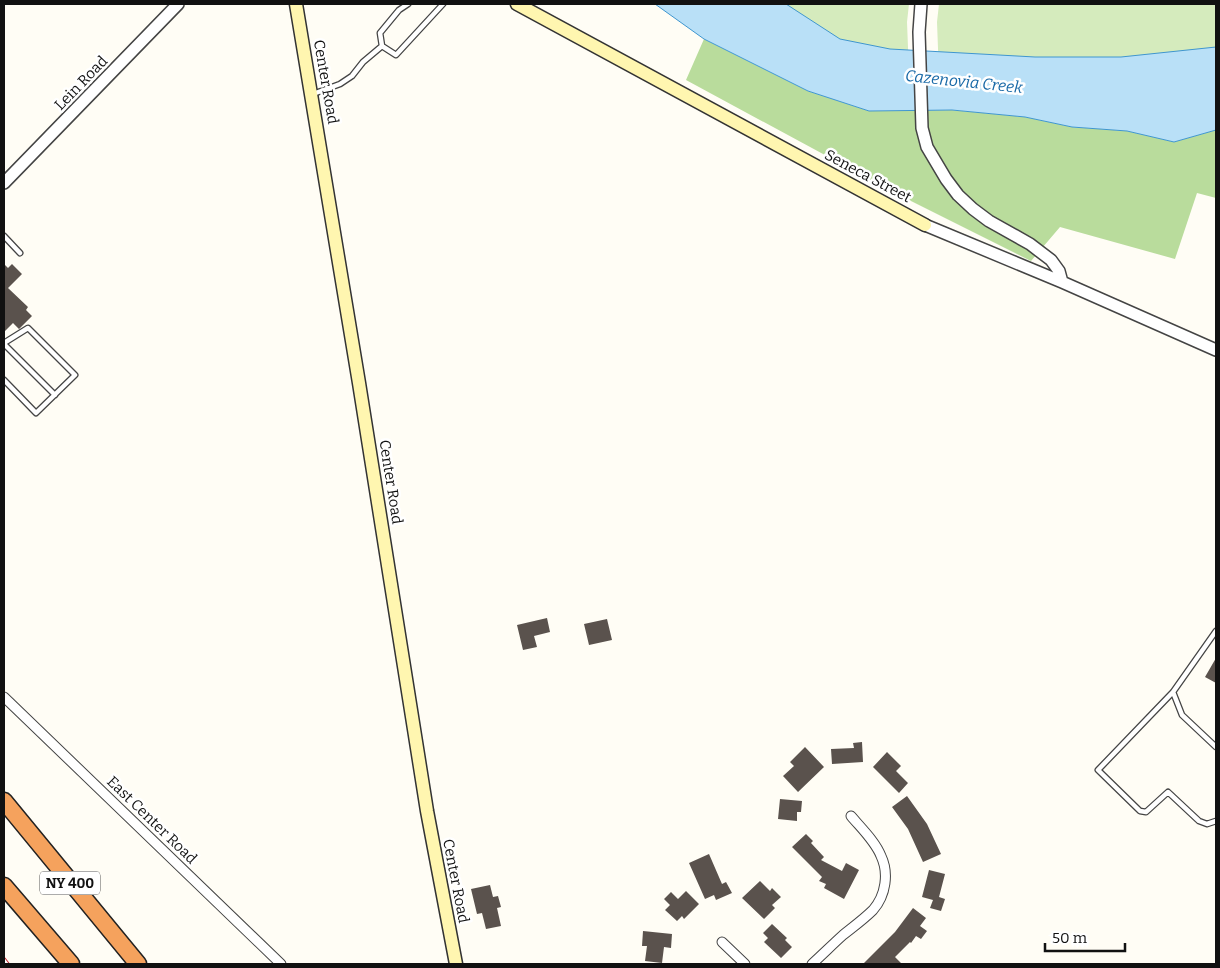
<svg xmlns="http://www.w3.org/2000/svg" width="1220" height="968" font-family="Bitter,serif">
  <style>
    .green { fill: #d5ebbd }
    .forest { fill: #b9dc9c }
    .water { fill: #b9e0f7; stroke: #3f96cf }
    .building { fill: #5a524d }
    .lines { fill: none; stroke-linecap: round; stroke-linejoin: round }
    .service-casing { stroke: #444; stroke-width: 7 }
    .minor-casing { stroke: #444; stroke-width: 11 }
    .tertiary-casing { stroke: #444; stroke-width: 14 }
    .secondary-casing { stroke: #333; stroke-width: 15 }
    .motorway-casing { stroke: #222; stroke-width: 19 }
    .service { stroke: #fff; stroke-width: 4.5 }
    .minor { stroke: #fff; stroke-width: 9 }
    .tertiary { stroke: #fff; stroke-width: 11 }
    .secondary { stroke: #fff6b0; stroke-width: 12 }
    .motorway { stroke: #f5a25d; stroke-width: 16 }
    .rail-casing { stroke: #c4262e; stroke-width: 5 }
    .rail { stroke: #fff; stroke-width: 3; stroke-dasharray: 9; stroke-linecap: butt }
    .labels { text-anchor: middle; stroke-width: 5; stroke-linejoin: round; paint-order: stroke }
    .shield { fill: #fff; stroke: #585858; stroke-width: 1 }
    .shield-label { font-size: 14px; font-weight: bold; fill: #111 }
    .street-label { font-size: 15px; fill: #111; stroke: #fff }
    .water-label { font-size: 16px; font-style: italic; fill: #1768a6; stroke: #fff }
  </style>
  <rect width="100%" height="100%" fill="#fffdf5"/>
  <path class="green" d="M 731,4 L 909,4 L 907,22 L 909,73 Z
    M 939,4 L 1216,4 L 1216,77 L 939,75 L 937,22 Z"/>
  <path class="forest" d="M 704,39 L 808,91 L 869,111 L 952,110 L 1025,117 L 1072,127 L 1127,131 L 1174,142 L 1216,130 L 1216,198 L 1197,193 L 1175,259 L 1060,227 L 1031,261 L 897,194 L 686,80 Z"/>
  <path class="water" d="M 655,4 L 786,4 L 840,39 L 890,49 L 1035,57 L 1121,57 L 1216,47 L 1216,130 L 1174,142 L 1127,131 L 1072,127 L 1025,117 L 952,110 L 869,111 L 808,91 L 704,39 Z"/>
  <path class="building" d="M 4,264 L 8,268 L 12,264 L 22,274 L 8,288 L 28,307 L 26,310 L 32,316 L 19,329 L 13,323 L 4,332 Z
    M 547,618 L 550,632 L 534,636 L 537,647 L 523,650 L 517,625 Z
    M 607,619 L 612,640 L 589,645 L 584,624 Z
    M 1216,658 L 1216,683 L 1205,677 Z
    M 862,742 L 863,762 L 832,764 L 831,749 L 854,748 L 853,743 Z
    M 805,747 L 824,767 L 798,792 L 783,776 L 794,766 L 790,762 Z
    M 887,752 L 901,766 L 896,771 L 908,783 L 899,793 L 873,767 Z
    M 907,796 L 927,824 L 941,854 L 923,862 L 908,829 L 892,807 Z
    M 780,799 L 802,801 L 801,812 L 797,812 L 797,821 L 778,819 Z
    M 806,834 L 813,841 L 811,843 L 824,857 L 821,860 L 842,871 L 846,863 L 859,870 L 844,899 L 824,888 L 826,884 L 819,881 L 822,877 L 792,847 Z
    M 709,854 L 722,884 L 726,882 L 732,893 L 716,900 L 714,895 L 705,899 L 689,863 Z
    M 929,870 L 945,874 L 939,897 L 945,899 L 941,911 L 930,908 L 933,900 L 922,897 Z
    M 760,881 L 770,891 L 772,888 L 781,897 L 772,905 L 775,908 L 764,919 L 742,898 Z
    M 490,885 L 493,897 L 498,896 L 501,907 L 497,908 L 501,926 L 486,929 L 482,913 L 477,914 L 471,889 Z
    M 686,891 L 699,904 L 684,919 L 682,916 L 677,921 L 665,910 L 670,905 L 664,899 L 671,892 L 678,899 Z
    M 913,908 L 926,918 L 920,926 L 927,931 L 921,939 L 916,936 L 911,943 L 910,942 L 895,957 L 902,964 L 863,964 L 895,932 Z
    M 772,924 L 787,938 L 785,940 L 792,947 L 781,958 L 764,942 L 768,938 L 763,933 Z
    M 643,931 L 672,934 L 671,948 L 664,947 L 662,963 L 645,961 L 647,946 L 642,946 Z"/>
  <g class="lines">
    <defs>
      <path id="service" d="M 408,4 L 399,10 L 380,33 L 382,46 L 396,55 L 443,4
        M 313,94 L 340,84 L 352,76 L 363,62 L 382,46
        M 4,236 L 20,253
        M 4,343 L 28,328 L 75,375 L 36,413 L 4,380
        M 4,344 L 55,395
        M 1216,631 L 1173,692 L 1098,770 L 1140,811 L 1146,812 L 1168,792 L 1199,821 L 1207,824 L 1216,821
        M 1173,692 L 1182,715 L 1216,747"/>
      <path id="minor" d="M 4,697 L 281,964
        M 722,942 L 745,964
        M 812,964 C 823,954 833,944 843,935 C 853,927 864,919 873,910 C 886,895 889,873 881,856 C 875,841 861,828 851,816"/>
      <path id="tertiary" d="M 921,4 L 919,32 L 922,128 L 927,147 L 946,179 L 958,195 L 973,209 L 989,221 L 1030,244 L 1051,260 L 1059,271 L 1062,282
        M 4,183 L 178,4
        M 925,225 L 1062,282 L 1216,350"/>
      <path id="secondary" d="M 296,4 L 359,383 L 427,811 L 456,964
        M 517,4 L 925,225"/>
      <path id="motorway" d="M 4,801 L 138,964
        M 4,886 L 71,964"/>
    </defs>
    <use href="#service" class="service-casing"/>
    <use href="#minor" class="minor-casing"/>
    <use href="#tertiary" class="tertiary-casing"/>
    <use href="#secondary" class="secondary-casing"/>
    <use href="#motorway" class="motorway-casing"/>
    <use href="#service" class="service"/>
    <use href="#minor" class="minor"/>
    <use href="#tertiary" class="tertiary"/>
    <use href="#secondary" class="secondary"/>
    <use href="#motorway" class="motorway"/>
    <defs>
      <path id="rail" d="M 4,960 L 7,964"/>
    </defs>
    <use href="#rail" class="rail-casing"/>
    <use href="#rail" class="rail"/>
  </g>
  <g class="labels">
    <rect class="shield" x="40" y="871.5" width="60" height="23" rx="4"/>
    <g class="shield-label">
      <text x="70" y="888">NY 400</text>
    </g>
    <g class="street-label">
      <text transform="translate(326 82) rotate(80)" y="5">Center Road</text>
      <text transform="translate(81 83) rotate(-46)" y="5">Lein Road</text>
      <text transform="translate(868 176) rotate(28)" y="5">Seneca Street</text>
      <text transform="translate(391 482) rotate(81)" y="5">Center Road</text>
      <text transform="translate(152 820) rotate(44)" y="5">East Center Road</text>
      <text transform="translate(456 881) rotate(79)" y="5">Center Road</text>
    </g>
    <g class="water-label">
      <text transform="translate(964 81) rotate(6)" y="6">Cazenovia Creek</text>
    </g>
  </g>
  <rect width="1220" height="968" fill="none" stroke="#111111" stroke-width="10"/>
  <path d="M1045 943v8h80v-8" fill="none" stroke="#111111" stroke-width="2.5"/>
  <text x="1052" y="943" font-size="15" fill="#111111" stroke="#ffffff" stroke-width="4" paint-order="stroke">50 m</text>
</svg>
